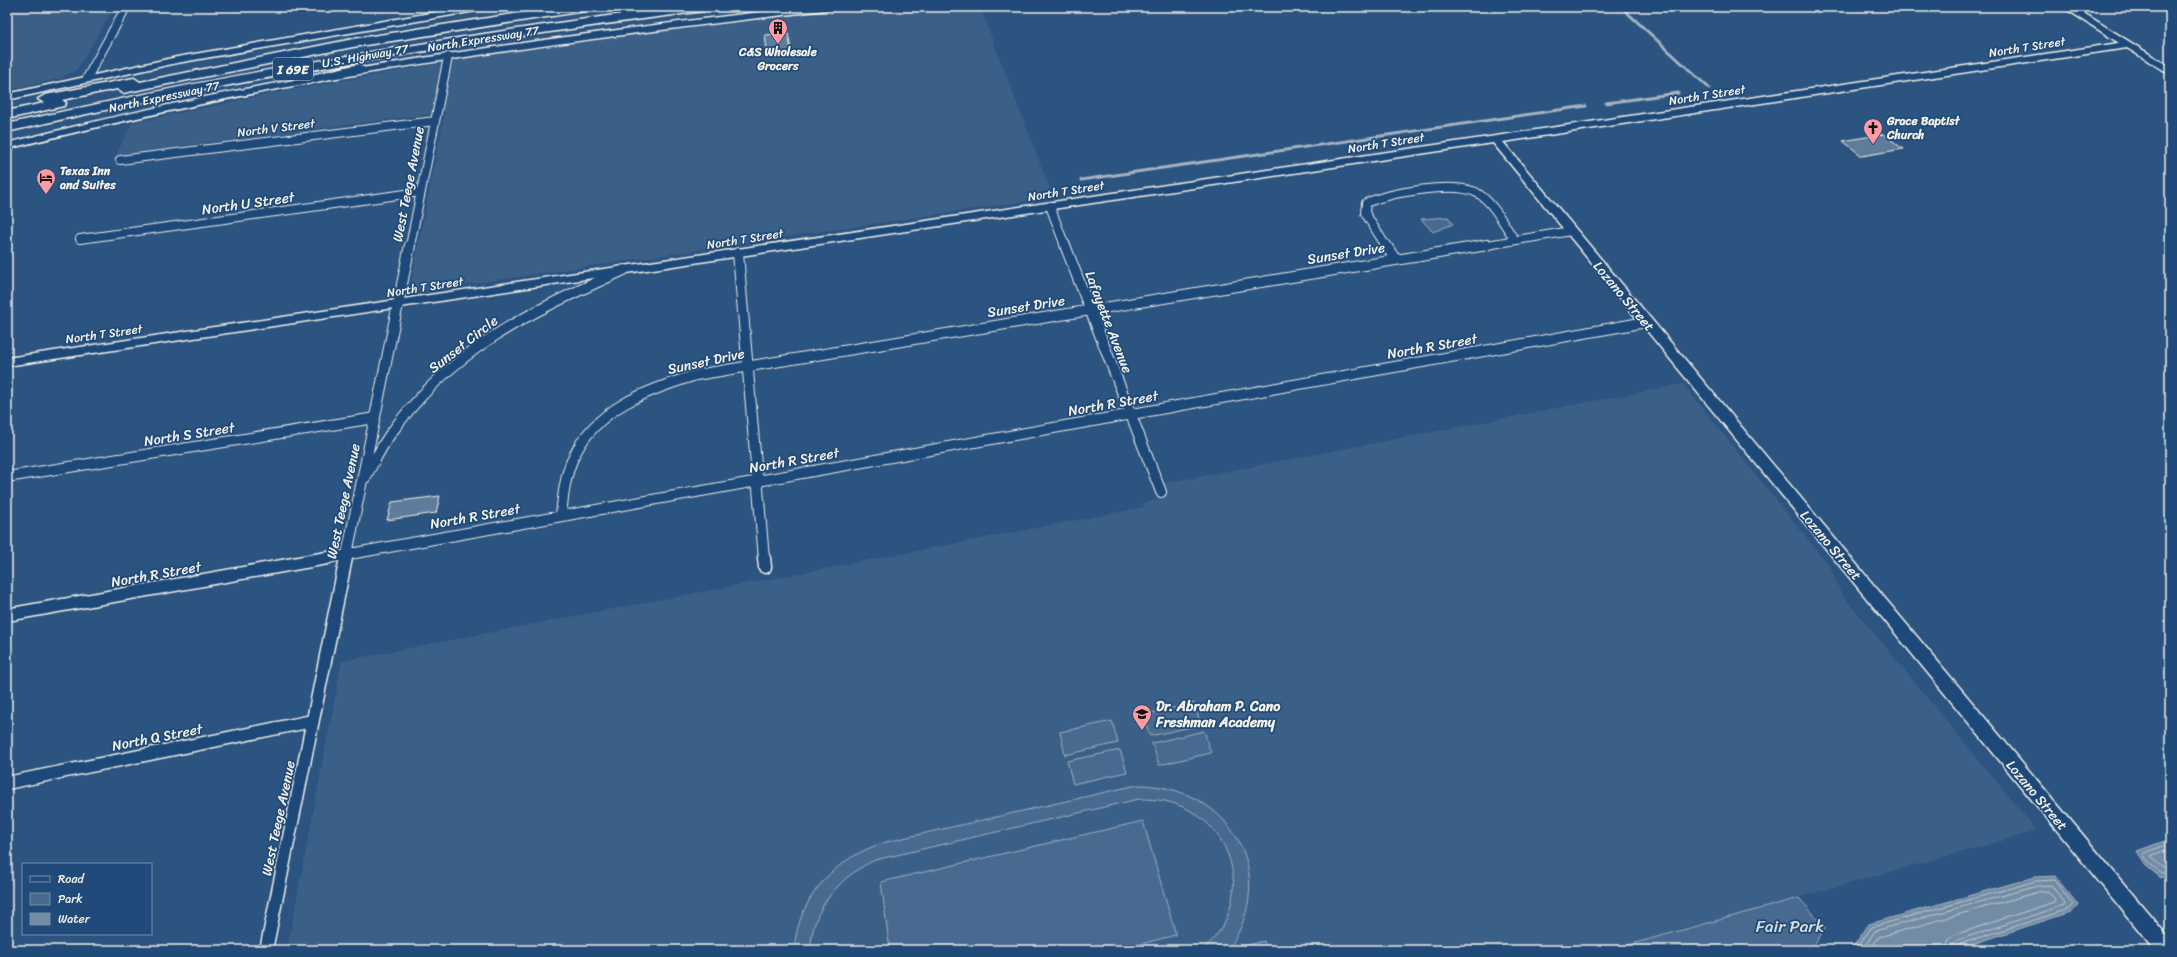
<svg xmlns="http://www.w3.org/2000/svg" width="2177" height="957" font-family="Sriracha,sans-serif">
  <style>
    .built { fill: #3b6088 }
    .green { fill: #496b90; stroke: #9eaebc }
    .water { fill: #738ca6; stroke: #a7b4c0 }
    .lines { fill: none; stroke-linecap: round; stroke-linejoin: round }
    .shore { stroke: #c0c9ce; stroke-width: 1 }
    .stream { stroke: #a7b4c0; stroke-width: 3 }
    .building { fill: #5e7b9a; stroke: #f4f1e8 }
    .street-far2-casing { stroke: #f4f1e8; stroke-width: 10 }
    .street-far1-casing { stroke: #f4f1e8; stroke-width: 12 }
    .street-casing { stroke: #f4f1e8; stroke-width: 15 }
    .secondary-casing { stroke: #f4f1e8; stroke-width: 3 }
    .highway-casing { stroke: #f4f1e8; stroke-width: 3 }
    .street-far2 { stroke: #1f4a7a; stroke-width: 8 }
    .street-far1 { stroke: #1f4a7a; stroke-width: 10 }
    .street { stroke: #1f4a7a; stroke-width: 12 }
    .secondary { fill: #1f4a7a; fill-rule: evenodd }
    .highway { fill: #1f4a7a; fill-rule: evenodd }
    .labels { text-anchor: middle; stroke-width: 3.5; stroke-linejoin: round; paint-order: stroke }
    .far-street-label { font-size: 12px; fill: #f4f1e8; stroke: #1f4a7a }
    .far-poi-label { font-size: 12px; font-weight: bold; fill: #f4f1e8; stroke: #1f4a7a; text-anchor: start }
    .shield { fill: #1f4a7a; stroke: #b4bfc7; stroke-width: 1 }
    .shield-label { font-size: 13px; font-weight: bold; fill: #f4f1e8 }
    .street-label { font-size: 14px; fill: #f4f1e8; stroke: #1f4a7a }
    .poi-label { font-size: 14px; font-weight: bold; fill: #f4f1e8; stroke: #1f4a7a; text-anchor: start }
    .near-park-label { font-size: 17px; fill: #dadddb; stroke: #1f4a7a }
  </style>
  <rect width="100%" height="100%" fill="#2c5481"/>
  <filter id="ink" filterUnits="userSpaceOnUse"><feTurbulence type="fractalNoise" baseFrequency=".025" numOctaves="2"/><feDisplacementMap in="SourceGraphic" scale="8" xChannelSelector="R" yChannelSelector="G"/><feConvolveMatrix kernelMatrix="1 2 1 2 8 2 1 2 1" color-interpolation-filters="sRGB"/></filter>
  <g filter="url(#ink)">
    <path class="built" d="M 7,7 L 114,7 L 77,69 L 61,78 L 7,90 Z
      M 865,7 L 980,7 L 1053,197 L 409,293 L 445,112 L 116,155 L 132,123 L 285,91 L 493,54 L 616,37 Z
      M 1683,384 L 1830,567 L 1841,593 L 2037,831 L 1610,950 L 287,950 L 342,661 L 1145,507 L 1143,503 L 1160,499 L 1155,485 Z"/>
    <path class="green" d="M 1448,217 L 1453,224 L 1433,232 L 1421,219 Z
      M 1194,703 L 1201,725 L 1150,736 L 1143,715 Z
      M 1112,721 L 1118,743 L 1065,755 L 1060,732 Z
      M 1204,731 L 1211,753 L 1159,765 L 1152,743 Z
      M 1120,750 L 1127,772 L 1073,784 L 1067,761 Z
      M 1137,785 C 1229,785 1282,873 1228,950 L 1264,941 L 1267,950 L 1202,950 C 1249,912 1242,839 1189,810 C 1173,801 1157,799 1139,799 L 875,860 C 840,876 810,910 811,950 L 794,950 C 798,896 836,857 886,842 Z
      M 1143,821 L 1176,935 L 1117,950 L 890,950 L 881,882 Z
      M 1799,898 L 1826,928 L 1810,950 L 1610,950 Z"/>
    <path class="water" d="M 2170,839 L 2170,875 L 2161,878 L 2145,865 L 2137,851 Z
      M 2055,876 L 2079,906 L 2071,912 L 1955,950 L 1851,950 L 1869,924 L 2035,877 Z"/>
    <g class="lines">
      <path class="shore" d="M 2170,843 L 2143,854 L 2148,862 L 2161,873 L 2170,872
        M 2170,848 L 2151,856 L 2163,867 L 2170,867
        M 1855,950 L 1872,927 L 2036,881 L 2054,880 L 2073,904 L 2069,909 L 1960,944 L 1957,950
        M 1862,950 L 1875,931 L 2037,886 L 2051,885 L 2065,903 L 2064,905 L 1958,940 L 1953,944 L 1952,950
        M 1869,950 L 1879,937 L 2038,892 L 2048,891 L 2055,899 L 2054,902 L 1954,935 L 1948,941 L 1946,950"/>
      <path class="stream" d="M 1621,7 L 1709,88
        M 1606,103 L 1678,93
        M 1081,180 L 1586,106"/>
    </g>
    <path class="building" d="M 788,33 L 792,55 L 768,58 L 765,35 Z
      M 1884,134 L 1903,149 L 1862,156 L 1843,141 Z
      M 440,496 L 436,513 L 387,520 L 392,502 Z"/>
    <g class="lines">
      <defs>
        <path id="street-far2" d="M 87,78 L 126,7
          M 120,160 L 435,121
          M 1050,206 L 1065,246
          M 80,239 L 420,192
          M 410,246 L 448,57
          M 1386,246 L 1365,213 L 1366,203 C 1389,193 1457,180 1479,194 C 1495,205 1504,225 1515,240
          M 1481,246 L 1571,231"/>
        <path id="street-far1" d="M 1065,245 L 1161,492
          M 1386,245 L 1395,259
          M 738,253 L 764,559
          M 7,477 L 375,418
          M 365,478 C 373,464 380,449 389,436 C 452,347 529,313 624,270
          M 561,515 C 563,496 565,476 573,458 C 595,408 648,390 696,375 L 1487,245
          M 322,559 L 1646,322
          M 346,559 L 410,245"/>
        <path id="street" d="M 764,558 L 765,567
          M 7,615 L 327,558
          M 7,783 L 312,721
          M 266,950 L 346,558"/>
        <path id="secondary" d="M 465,7 L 486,7 L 481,10 L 177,63 L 7,100 L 7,94 L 177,57 Z
          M 803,7 L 831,7 L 826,10 C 641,32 455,55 272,90 C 183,107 95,127 7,149 L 7,143 C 95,121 183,100 272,84 C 448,51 625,28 803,7 Z
          M 2063,7 L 2074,7 L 2170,67 L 2170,74 L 2127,48 L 1503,142 L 2170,939 L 2170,950 L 2155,950 L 1493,143 L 7,366 L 7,358 L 2119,43 Z"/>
        <path id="highway" d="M 559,7 L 591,7 L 585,11 L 353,47 L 123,93 L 117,89 L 62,100 L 66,103 L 64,106 L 7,119 L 7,111 L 44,103 L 38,99 L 45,95 L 134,78 L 140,82 L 353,39 Z
          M 676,7 L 710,7 L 704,11 C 470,41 237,78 7,132 L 7,124 C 228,73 451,36 676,7 Z
          M 359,64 L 365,68 L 363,71 L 307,84 L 301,80 L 302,77 Z"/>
      </defs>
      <use href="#street-far2" class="street-far2-casing"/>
      <use href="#street-far1" class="street-far1-casing"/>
      <use href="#street" class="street-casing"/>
      <use href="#secondary" class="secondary-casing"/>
      <use href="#highway" class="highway-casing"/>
      <use href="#street-far2" class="street-far2"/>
      <use href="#street-far1" class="street-far1"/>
      <use href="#street" class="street"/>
      <use href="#secondary" class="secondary"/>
      <use href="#highway" class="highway"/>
    </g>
  </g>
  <defs>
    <symbol id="building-pin" viewBox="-11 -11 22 30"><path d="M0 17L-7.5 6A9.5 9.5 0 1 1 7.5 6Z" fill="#ff9aa2" stroke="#1f4a7a"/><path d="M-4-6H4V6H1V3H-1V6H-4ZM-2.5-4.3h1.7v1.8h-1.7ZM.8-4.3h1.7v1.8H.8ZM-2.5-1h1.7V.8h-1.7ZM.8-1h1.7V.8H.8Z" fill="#111"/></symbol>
    <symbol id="church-pin" viewBox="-11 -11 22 30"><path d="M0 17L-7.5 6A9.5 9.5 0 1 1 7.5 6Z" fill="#ff9aa2" stroke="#1f4a7a"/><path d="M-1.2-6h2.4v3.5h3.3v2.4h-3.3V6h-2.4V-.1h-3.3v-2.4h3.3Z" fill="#111"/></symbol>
    <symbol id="hotel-pin" viewBox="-11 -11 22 30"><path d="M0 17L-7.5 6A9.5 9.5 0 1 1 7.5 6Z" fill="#ff9aa2" stroke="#1f4a7a"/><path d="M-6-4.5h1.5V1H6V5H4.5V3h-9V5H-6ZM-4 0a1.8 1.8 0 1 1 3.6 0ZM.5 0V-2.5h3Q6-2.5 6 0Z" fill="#111"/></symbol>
    <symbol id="school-pin" viewBox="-11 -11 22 30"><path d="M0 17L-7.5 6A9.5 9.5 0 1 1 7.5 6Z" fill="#ff9aa2" stroke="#1f4a7a"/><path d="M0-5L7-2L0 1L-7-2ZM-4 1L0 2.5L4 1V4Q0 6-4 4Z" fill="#111"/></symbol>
  </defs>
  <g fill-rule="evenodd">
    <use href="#building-pin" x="767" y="17" width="22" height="30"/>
    <use href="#church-pin" x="1862" y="117" width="22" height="30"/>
    <use href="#hotel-pin" x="35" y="167" width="22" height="30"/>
    <use href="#school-pin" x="1131" y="703" width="22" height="30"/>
  </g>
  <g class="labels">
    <g class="far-street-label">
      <text transform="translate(483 39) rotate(-9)" y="4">North Expressway 77</text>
      <text transform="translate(2027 47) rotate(-9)" y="4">North T Street</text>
      <text transform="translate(365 56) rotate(-10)" y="4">U.S. Highway 77</text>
      <text transform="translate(1707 95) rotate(-9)" y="4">North T Street</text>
      <text transform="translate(164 97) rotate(-12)" y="4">North Expressway 77</text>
      <text transform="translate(276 128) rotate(-7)" y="4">North V Street</text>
      <text transform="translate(1386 143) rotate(-9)" y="4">North T Street</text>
      <text transform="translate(1066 191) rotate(-9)" y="4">North T Street</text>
      <text transform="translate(745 239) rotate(-9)" y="4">North T Street</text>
      <text transform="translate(425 287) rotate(-9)" y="4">North T Street</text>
      <text transform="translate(104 334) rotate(-8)" y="4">North T Street</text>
    </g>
    <g class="far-poi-label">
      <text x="778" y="56" text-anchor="middle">C&amp;S Wholesale<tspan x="778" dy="14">Grocers</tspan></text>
      <text x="1887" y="125">Grace Baptist<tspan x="1887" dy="14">Church</tspan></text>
      <text x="60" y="175">Texas Inn<tspan x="60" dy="14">and Suites</tspan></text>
    </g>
    <rect class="shield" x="273" y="58" width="40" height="22" rx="3"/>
    <g class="shield-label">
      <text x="293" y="74">I 69E</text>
    </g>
    <g class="street-label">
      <text transform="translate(408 184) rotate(-79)" y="5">West Teege Avenue</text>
      <text transform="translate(248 203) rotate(-8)" y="5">North U Street</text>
      <text transform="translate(1346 253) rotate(-9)" y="5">Sunset Drive</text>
      <text transform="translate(1624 296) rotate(50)" y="5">Lozano Street</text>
      <text transform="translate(1026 306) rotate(-9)" y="5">Sunset Drive</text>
      <text transform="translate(1109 322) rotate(69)" y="5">Lafayette Avenue</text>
      <text transform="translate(463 344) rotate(-38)" y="5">Sunset Circle</text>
      <text transform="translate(1432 346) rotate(-10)" y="5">North R Street</text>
      <text transform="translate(706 361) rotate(-12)" y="5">Sunset Drive</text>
      <text transform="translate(1113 403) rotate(-10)" y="5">North R Street</text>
      <text transform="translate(189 434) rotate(-9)" y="5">North S Street</text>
      <text transform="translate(794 460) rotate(-10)" y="5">North R Street</text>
      <text transform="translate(343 501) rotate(-78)" y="5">West Teege Avenue</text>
      <text transform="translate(475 516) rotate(-10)" y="5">North R Street</text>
      <text transform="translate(1831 545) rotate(50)" y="5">Lozano Street</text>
      <text transform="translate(156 574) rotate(-10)" y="5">North R Street</text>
      <text transform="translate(157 737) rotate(-11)" y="5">North Q Street</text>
      <text transform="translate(2037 795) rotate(50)" y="5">Lozano Street</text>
      <text transform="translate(278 818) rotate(-78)" y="5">West Teege Avenue</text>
    </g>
    <g class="poi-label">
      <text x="1156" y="711">Dr. Abraham P. Cano<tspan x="1156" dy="16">Freshman Academy</tspan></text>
    </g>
    <g class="near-park-label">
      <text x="1790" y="932">Fair Park</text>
    </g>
  </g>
  <rect width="2177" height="957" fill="none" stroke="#1f4a7a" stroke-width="24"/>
  <rect x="12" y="12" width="2153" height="933" fill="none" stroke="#f4f1e8" stroke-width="1.5" filter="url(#ink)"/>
  <rect x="22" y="863" width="130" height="72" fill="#1f4a7a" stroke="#748da6"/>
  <rect x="30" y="876" width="20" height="6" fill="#1f4a7a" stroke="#748da6"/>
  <text x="58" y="883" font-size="12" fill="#f4f1e8">Road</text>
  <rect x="30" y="893" width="20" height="12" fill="#496b90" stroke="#748da6"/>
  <text x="58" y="903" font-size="12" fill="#f4f1e8">Park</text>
  <rect x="30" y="913" width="20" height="12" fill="#738ca6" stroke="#748da6"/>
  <text x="58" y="923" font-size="12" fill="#f4f1e8">Water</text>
</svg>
